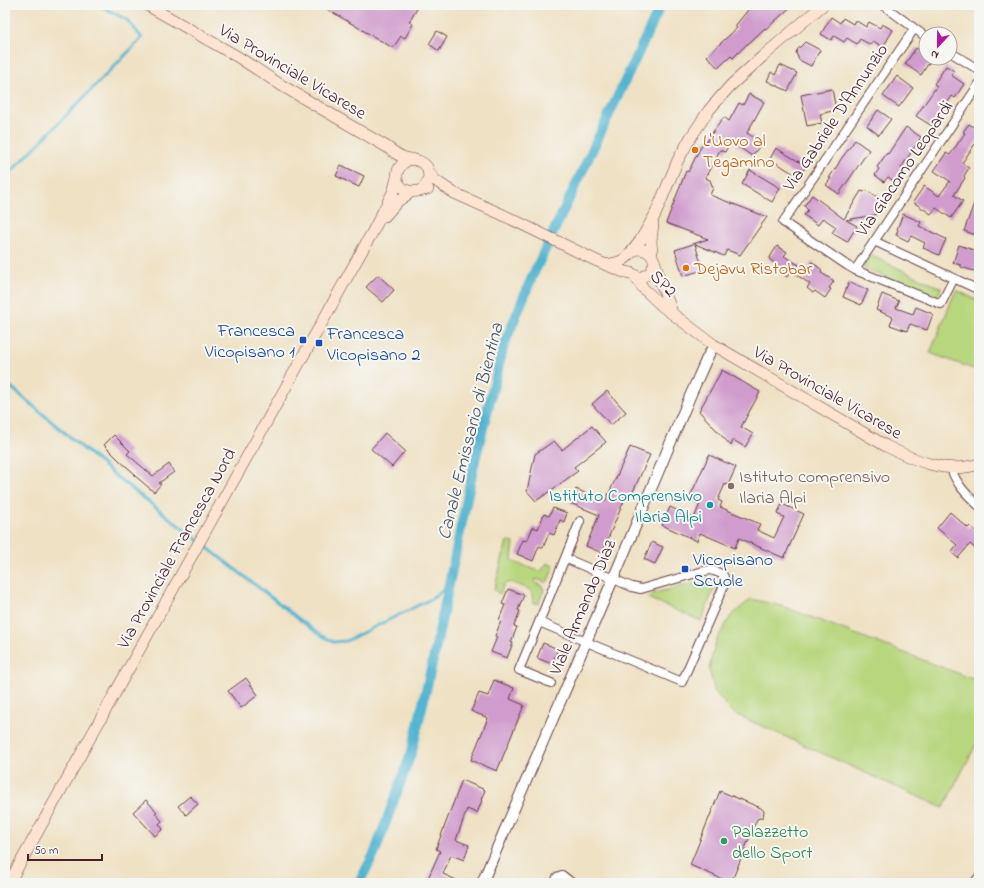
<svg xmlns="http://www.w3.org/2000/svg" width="984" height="888" font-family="'Indie Flower',sans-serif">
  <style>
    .green { fill: #b7d67d; stroke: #807a54 }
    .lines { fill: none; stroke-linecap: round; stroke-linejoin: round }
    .stream { stroke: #51b4d0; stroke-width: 3 }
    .canal { stroke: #51b4d0; stroke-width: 10 }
    .building { fill: #d09ccd }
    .minor-casing { stroke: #633c42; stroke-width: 10 }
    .tertiary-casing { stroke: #633c42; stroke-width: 12 }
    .secondary-casing { stroke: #633c42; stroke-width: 12 }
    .minor { stroke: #fff; stroke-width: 8 }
    .tertiary { stroke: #fff; stroke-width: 10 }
    .secondary { stroke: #fde4d1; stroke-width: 11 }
    .food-dot { fill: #e8710a; stroke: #f6f6f2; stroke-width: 1.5 }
    .transit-dot { fill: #1a4fb4; stroke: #f6f6f2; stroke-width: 1.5 }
    .education-dot { fill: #8d6e63; stroke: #f6f6f2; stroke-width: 1.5 }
    .culture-dot { fill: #0f9aa8; stroke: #f6f6f2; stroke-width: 1.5 }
    .leisure-dot { fill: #2e9e5b; stroke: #f6f6f2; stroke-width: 1.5 }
    .labels { text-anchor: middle; stroke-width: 4; stroke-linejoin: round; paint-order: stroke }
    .street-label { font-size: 18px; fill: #4a1f2b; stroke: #f6f6f2 }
    .food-label { font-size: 18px; fill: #c56008; stroke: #f6f6f2; text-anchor: start }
    .transit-label { font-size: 18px; fill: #164399; stroke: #f6f6f2; text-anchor: start }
    .education-label { font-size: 18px; fill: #785e54; stroke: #f6f6f2; text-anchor: start }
    .culture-label { font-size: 18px; fill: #0d838f; stroke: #f6f6f2; text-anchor: end }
    .leisure-label { font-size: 18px; fill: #27864d; stroke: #f6f6f2; text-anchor: start }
    .water-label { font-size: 19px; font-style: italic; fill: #4c5365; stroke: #f6f6f2 }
  </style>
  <rect width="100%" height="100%" fill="#f6f6f2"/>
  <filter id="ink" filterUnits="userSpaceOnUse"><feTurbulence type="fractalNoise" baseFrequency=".025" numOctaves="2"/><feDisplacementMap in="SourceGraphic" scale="8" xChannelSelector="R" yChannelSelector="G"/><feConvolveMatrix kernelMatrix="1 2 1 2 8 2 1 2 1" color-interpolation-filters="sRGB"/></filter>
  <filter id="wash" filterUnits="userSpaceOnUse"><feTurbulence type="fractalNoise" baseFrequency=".012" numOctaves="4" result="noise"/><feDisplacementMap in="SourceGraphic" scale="16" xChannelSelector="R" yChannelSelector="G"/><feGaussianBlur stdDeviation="0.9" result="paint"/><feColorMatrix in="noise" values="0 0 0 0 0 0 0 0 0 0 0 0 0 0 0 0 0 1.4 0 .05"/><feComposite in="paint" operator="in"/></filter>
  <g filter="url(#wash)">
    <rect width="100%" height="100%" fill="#efe1c4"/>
    <path class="green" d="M 870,255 L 941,288 L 937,297 L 863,268 Z
      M 956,290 L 979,301 L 979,371 L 930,353 Z
      M 507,541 L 514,543 L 512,558 L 514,562 L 539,571 L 542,570 L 547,563 L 554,566 L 548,581 L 545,582 L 536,579 L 535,583 L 542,586 L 544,590 L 538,604 L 533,602 L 532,593 L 529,589 L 510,582 L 504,584 L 500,594 L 494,590 Z
      M 709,580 C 713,580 715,580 716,584 L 701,621 L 648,598 L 650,596 L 654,593 Z
      M 751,599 L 782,606 L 978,681 L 979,739 L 943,808 L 733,713 L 715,692 L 709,669 L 716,641 L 731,616 Z"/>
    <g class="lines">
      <path class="stream" d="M 5,178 L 142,38 L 127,20 L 99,5
        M 5,382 L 118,478 L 317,633 L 333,642 L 346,641 L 433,598 L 450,584"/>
      <path class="canal" d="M 359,883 L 375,852 L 412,751 L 435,651 L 475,460 L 504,345 L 532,277 L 661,5"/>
    </g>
    <g id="blocks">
      <path class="building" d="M 320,5 L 410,5 L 417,9 L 409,22 L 413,24 L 405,38 L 401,36 L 393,48 Z
        M 743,5 L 793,5 L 766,29 L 765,28 L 748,44 L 747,44 L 733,58 L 731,56 L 718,68 L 707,56 L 737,28 L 735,26 L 748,10 Z
        M 831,17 L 840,23 L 843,18 L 853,24 L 855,20 L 866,27 L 869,22 L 880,28 L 882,24 L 893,30 L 883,47 L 873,41 L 871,45 L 860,39 L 857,44 L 847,38 L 844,42 L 834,36 L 831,40 L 821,34 Z
        M 437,31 L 447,37 L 439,51 L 429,44 Z
        M 805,42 L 820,50 L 811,66 L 799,60 L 796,53 L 797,50 Z
        M 916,48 L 926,54 L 926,58 L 932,58 L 921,75 L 905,64 Z
        M 780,65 L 797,73 L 788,91 L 767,81 L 771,72 L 775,75 Z
        M 946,66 L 954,71 L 951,75 L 964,84 L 955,98 L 952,96 L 932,126 L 916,116 L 937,86 L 934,84 Z
        M 897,76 L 913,88 L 899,107 L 883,96 Z
        M 832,89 L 836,110 L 820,114 L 822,123 L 807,126 L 801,95 Z
        M 749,94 L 764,102 L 747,133 L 762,143 L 752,156 L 731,141 L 725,152 L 720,150 L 705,178 L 710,180 L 713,188 L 710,195 L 767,217 L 740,255 L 727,250 L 724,256 L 695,244 L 703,270 L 683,276 L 675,250 L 708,239 L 666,223 L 686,171 L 688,172 L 704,141 L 707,142 L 710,136 L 724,117 L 729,121 L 739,103 L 743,105 Z
        M 878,110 L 891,119 L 879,135 L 867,126 Z
        M 969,124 L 979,131 L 979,138 L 962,163 L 969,168 L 964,176 L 965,178 L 954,195 L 963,201 L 951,218 L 936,208 L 931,214 L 913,202 L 924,186 L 939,196 L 950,181 L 934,171 L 946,153 L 950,155 L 965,133 L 963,132 Z
        M 906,127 L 921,137 L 901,168 L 904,170 L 895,182 L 888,177 L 884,182 L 875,175 L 879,169 L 877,167 L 887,153 L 888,154 Z
        M 855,140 L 869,150 L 839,194 L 826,185 L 831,178 L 829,178 L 839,163 L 839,162 Z
        M 776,148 L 806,166 L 799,177 L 770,159 Z
        M 341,165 L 364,176 L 359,187 L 336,176 Z
        M 750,170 L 780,188 L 772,202 L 742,184 Z
        M 866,190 L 884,201 L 875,215 L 846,220 L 857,226 L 847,242 L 832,233 L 836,227 L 823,218 L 818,225 L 804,215 L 808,210 L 804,206 L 812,195 L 844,219 L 861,191 L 864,192 Z
        M 978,192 L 979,192 L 979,236 L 964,231 Z
        M 903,214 L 921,222 L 919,226 L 946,239 L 939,255 L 923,248 L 925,243 L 911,236 L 908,241 L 896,235 L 898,230 L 897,229 Z
        M 959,245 L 979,252 L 979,257 L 974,271 L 961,267 L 961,265 L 953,263 Z
        M 777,246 L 787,252 L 784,256 L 807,270 L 812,262 L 822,270 L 820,272 L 834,281 L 829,288 L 831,289 L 825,298 L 815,291 L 813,293 L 807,288 L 810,284 L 791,271 L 787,277 L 777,270 L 779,266 L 769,259 Z
        M 378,275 L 394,290 L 383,302 L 366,287 Z
        M 849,282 L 868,290 L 861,305 L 843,297 Z
        M 882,294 L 899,301 L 896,308 L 913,314 L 916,307 L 933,314 L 927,330 L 910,324 L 907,331 L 890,325 L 893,317 L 876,310 Z
        M 722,370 L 760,392 L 741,427 L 753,434 L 745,447 L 733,440 L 731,446 L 699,411 Z
        M 607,391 L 626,412 L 611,425 L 592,404 Z
        M 592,426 L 606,442 L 574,467 L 578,471 L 536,501 L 527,491 L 535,454 L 554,441 L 562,450 Z
        M 385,433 L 405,451 L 392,467 L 371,449 Z
        M 114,435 L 130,451 L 127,454 L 153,476 L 169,464 L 174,472 L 159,483 L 161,484 L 154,492 L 134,475 L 135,474 L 120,461 L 104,445 Z
        M 630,447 L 650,455 L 630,498 L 626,496 L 602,553 L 586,546 L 599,515 L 570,503 L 576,489 L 605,502 Z
        M 709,455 L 736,467 L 728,485 L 725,484 L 718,500 L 722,502 L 720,507 L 760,524 L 757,530 L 774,538 L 784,517 L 777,514 L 782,504 L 804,514 L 784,558 L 739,538 L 735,548 L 700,533 L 697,541 L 662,525 L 670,507 L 694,518 L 700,504 L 689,499 Z
        M 553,508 L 567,513 L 564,522 L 560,520 L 554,535 L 549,533 L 543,548 L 539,546 L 533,561 L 517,554 L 523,540 L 527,541 L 533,527 L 538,529 L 544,514 L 549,516 Z
        M 950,512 L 968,528 L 970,526 L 979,534 L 979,552 L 970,544 L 958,558 L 951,552 L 957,545 L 937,528 Z
        M 652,542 L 663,547 L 655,564 L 644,559 Z
        M 508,589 L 524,595 L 518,610 L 520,611 L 514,626 L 517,627 L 511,642 L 513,643 L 507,658 L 491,652 L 497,637 L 495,636 L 501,621 L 499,620 L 505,605 L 502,604 Z
        M 543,643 L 558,649 L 552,664 L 537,658 Z
        M 246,678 L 258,695 L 241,708 L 228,691 Z
        M 494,680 L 514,688 L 510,699 L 524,705 L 497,771 L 471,760 L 488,718 L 471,711 L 479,693 L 488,696 Z
        M 462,780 L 485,790 L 481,800 L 482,800 L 477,813 L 467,809 L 456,840 L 469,845 L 464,860 L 451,855 L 443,874 L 463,883 L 426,883 L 440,851 L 436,849 Z
        M 720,791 L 761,808 L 764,811 L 763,817 L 757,819 L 731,883 L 690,865 Z
        M 190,796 L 198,804 L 186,815 L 178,806 Z
        M 146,800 L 157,812 L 155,813 L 162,821 L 159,824 L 163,829 L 155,836 L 133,812 Z"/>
    </g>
  </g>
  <g filter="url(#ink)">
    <use href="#blocks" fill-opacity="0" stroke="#633c42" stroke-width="1"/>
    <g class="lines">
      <defs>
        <path id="minor" d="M 883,5 L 926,37
          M 914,29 L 783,222 L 848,266 L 855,270 L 941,304 L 954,278
          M 950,52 L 979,70
          M 874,241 L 979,290
          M 855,270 L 979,84
          M 951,468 C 956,484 967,495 979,506
          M 565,558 L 632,587 L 641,589 L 700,572 L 710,570 L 714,571 L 722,574 L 724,577 L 724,585 L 682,682 L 539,622 Z
          M 565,558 L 580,521
          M 539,622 L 519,670 L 551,683
          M 555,883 L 557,877 L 562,875 L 572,883
          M 974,883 L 979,877"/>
        <path id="tertiary" d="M 482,883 L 617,570 L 691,394 L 707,358 L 714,345"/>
        <path id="secondary" d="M 147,5 L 238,57 L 281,85 L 387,147 C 392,151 397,155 403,157 C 408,159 415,159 421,162 C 433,168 430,183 421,190
          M 412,159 C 394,163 391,186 409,191 C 415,193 421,190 428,189
          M 428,172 L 436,181 L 454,193 L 501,214 L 597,261 L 621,271 L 631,273 L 638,277 L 642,277 L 650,273 L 654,265 L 654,261
          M 385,216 L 398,201 L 411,192
          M 630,254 L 640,241 L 655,215 L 678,160 L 691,137 L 709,110 L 730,86 L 762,57 L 823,5
          M 652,255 L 651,241 L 653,224
          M 606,265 C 612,264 618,263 623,260 C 629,257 631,250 638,249 C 643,249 648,251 651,255 C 656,261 657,271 659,278 C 663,290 669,301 672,313
          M 634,275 L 643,288 L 662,306 L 714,345 L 886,446 C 914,460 947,475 979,464
          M 9,883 L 373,231 L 393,192 L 397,178"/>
      </defs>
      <use href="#minor" class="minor-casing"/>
      <use href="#tertiary" class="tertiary-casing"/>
      <use href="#secondary" class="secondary-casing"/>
      <use href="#minor" class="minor"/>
      <use href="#tertiary" class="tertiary"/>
      <use href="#secondary" class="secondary"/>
    </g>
  </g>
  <g class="food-dot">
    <circle cx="695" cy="150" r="4"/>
    <circle cx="686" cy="268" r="4"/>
  </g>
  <g class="transit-dot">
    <rect x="299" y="336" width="8" height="8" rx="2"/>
    <rect x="315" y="339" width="8" height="8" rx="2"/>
    <rect x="681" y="565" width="8" height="8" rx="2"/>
  </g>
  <circle class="education-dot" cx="731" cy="486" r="4"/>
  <circle class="culture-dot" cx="710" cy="505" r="4"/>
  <circle class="leisure-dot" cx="724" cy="841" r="4"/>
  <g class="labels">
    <g class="street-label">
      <text transform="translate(293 71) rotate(31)" y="6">Via Provinciale Vicarese</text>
      <text transform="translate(835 117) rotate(-56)" y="6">Via Gabriele D'Annunzio</text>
      <text transform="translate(904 168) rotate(-56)" y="6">Via Giacomo Leopardi</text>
      <text transform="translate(664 283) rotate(45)" y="6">SP2</text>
      <text transform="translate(828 392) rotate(30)" y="6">Via Provinciale Vicarese</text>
      <text transform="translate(176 548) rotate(-61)" y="6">Via Provinciale Francesca Nord</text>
      <text transform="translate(582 607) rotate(-67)" y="6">Viale Armando Diaz</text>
    </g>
    <g class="food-label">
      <text x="703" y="146">L'Uovo al<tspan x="703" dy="21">Tegamino</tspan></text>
      <text x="694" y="274">Dejavu Ristobar</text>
    </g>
    <g class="transit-label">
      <text x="295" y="336" text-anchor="end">Francesca<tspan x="295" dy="21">Vicopisano 1</tspan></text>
      <text x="327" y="339">Francesca<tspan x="327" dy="21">Vicopisano 2</tspan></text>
      <text x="693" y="565">Vicopisano<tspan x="693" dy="21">Scuole</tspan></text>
    </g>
    <g class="education-label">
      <text x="739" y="482">Istituto comprensivo<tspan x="739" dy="21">Ilaria Alpi</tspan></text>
    </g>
    <g class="culture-label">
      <text x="702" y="501">Istituto Comprensivo<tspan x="702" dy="21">Ilaria Alpi</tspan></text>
    </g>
    <g class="leisure-label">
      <text x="732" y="837">Palazzetto<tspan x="732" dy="21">dello Sport</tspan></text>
    </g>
    <g class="water-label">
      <text transform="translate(469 431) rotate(-76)" y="7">Canale Emissario di Bientina</text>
    </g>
  </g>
  <rect width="984" height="888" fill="none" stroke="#f6f6f2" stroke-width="20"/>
  <g transform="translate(938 46) rotate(202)"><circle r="19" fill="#f6f6f2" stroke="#b1a0a2"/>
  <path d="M0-3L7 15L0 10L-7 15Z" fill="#b5179e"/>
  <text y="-6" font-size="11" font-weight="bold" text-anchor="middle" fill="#4a1f2b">N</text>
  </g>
  <path d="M28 854v6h74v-6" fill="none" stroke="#4a1f2b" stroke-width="2"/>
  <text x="34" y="854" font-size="12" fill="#4a1f2b" stroke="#f6f6f2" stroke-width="3" paint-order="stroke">50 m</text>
</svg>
